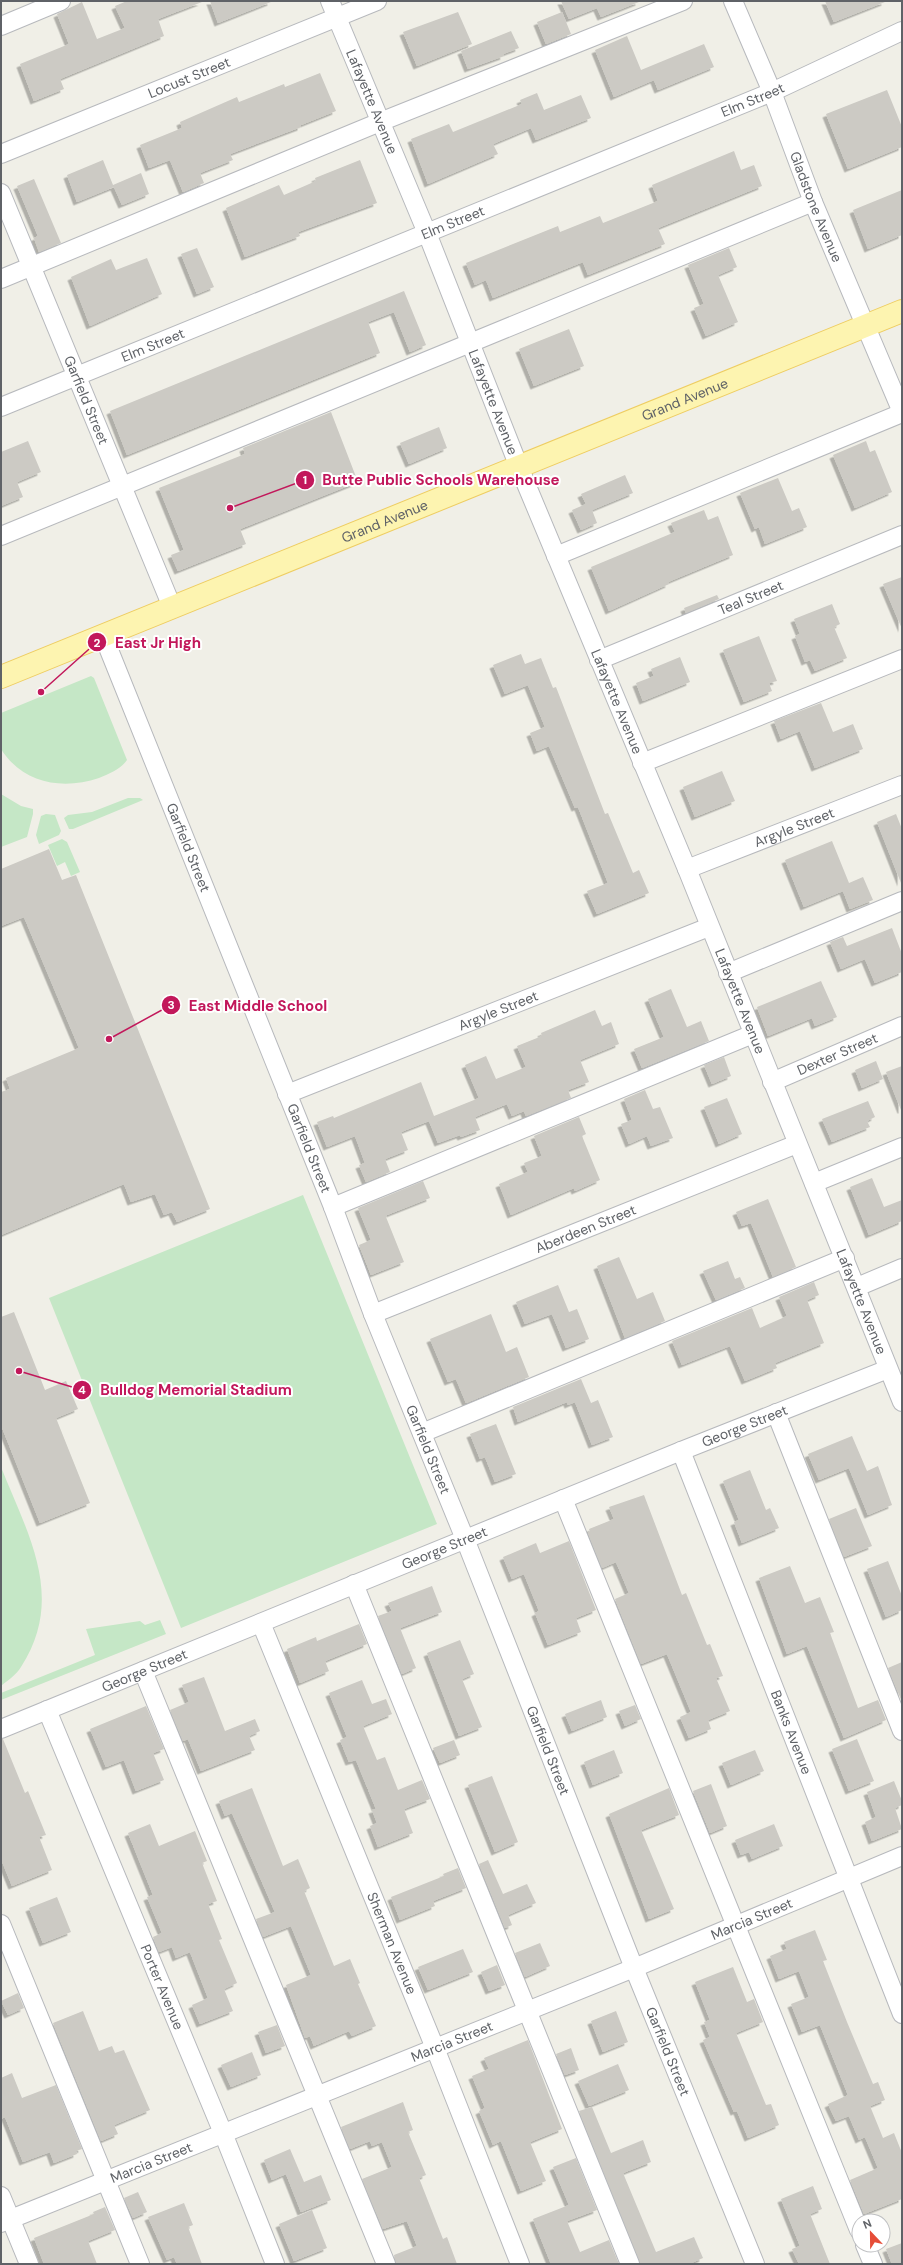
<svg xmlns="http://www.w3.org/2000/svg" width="903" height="2265" font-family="'DM Sans',sans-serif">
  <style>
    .green { fill: #c5e7c6 }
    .building { fill: #cccac4; filter: url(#shadow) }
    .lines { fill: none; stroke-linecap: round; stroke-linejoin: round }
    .minor-casing { stroke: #b7b9bd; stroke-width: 20 }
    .major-casing { stroke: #eecd62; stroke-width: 24 }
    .minor { stroke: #fff; stroke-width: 18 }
    .major { stroke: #fdf4b0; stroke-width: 22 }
    .labels { text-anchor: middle; stroke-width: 4; stroke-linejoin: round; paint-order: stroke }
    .street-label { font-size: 14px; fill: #5f6267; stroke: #fff }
    .leader { fill: none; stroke: #c2185b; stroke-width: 1.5 }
    .callout-dot { fill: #c2185b; stroke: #fff; stroke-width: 1.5 }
    .mark-label { font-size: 12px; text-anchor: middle; font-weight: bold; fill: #fff }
    .callout-label { font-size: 15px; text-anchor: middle; font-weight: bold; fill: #c2185b; stroke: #fff; stroke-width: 4; stroke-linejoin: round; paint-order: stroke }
  </style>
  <defs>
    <filter id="shadow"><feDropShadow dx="-3.5" dy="3.5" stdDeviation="0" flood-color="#0004"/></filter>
  </defs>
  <rect width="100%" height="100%" fill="#f0efe7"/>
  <path class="green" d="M 91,676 L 94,678 L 127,760 C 121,769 109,774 99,778 C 63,790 23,784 1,749 L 1,713 Z
    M 1,794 L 21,806 L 33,809 L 33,814 L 27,837 L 1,847 Z
    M 128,798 L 140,798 L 143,800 L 73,829 L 69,829 L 64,818 L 68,815 L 92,812 Z
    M 46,814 L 55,815 L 61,831 L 59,835 L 39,844 L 36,835 L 41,816 Z
    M 62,839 L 67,842 L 80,872 L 71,876 L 65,862 L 57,866 L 48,845 Z
    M 303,1195 L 437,1524 L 181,1628 L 49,1298 Z
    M 1,1467 C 28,1535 66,1597 21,1667 C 16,1675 7,1681 1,1686 Z
    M 160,1620 L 166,1634 L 1,1700 L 1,1693 L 95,1655 L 86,1629 L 140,1621 L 145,1625 Z"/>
  <path class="building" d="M 127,1 L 202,2 L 158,19 L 164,36 L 60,79 L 64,89 L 34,101 L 20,64 L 69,44 L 57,14 L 82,2 L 97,39 L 125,28 L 115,6 Z
    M 210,1 L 271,1 L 271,2 L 218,23 Z
    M 561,1 L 639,1 L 639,2 L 601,17 L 597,8 L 569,19 Z
    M 825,1 L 885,1 L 885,2 L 834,22 Z
    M 458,12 L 472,44 L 417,66 L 403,32 Z
    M 562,12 L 571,34 L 546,44 L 537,22 Z
    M 511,31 L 519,48 L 503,54 L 504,56 L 468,69 L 461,51 Z
    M 627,36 L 641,70 L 704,44 L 714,67 L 658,90 L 654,80 L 614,97 L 595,50 Z
    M 320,73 L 336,111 L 301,125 L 301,127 L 230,154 L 233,160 L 200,173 L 204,183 L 183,192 L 170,160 L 149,168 L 140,145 L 182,128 L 180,122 L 237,97 L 239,102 L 284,84 L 285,87 Z
    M 887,90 L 902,127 L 902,147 L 848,169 L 826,114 Z
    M 537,93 L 544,110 L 581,95 L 591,118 L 536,140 L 531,128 L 493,144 L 498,154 L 428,184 L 411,139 L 449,124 L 453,132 L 522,104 L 520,100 Z
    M 734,151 L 741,170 L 754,165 L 762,186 L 658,228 L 665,244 L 588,275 L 583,262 L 493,298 L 486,280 L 475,285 L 466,263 L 558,226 L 560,232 L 600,216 L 603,223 L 658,201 L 652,185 Z
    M 103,160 L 113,185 L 141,173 L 149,194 L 122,205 L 114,187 L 77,202 L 67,175 Z
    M 360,160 L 377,203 L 298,232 L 300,236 L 245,257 L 226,208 L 279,185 L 284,195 L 316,181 L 315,178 Z
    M 34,179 L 61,243 L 39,252 L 34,238 L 38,236 L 17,186 Z
    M 902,190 L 902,235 L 868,249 L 853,210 Z
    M 197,248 L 214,287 L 197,294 L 181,254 Z
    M 729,248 L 737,267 L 718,275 L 738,322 L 706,336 L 694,308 L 704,304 L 688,265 Z
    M 147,258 L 162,294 L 90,326 L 71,277 L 111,259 L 116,270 Z
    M 404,291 L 426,345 L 410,352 L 394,312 L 368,322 L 380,353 L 127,455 L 110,411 Z
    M 569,329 L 584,366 L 534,386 L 519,349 Z
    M 331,412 L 358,482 L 240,529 L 246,544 L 178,571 L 171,555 L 184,550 L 159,488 L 245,454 L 243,448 Z
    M 439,427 L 447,448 L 409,464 L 400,443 Z
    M 28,441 L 41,472 L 17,482 L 23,497 L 1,506 L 1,452 Z
    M 866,441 L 870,452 L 875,450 L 892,492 L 855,508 L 833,455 Z
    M 625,475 L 633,493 L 592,510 L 597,523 L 581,530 L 572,510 L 586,504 L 581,494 Z
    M 778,478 L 792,511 L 799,508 L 807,527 L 765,544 L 759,527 L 755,529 L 740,493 Z
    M 704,510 L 708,520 L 718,516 L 733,555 L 668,582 L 669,584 L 609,611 L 591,567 L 675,532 L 671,523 Z
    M 902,577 L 902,629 L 883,584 Z
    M 717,595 L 719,599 L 686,613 L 684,608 Z
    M 832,604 L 840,624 L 834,627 L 847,658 L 815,671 L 810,660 L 805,662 L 795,636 L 800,634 L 794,619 Z
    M 759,636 L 777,681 L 769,683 L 772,691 L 744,702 L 723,650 Z
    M 521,654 L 525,664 L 541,658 L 553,688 L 556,687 L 605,814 L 608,813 L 633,873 L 639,870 L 649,893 L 597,914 L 587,891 L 608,883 L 578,807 L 575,808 L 549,746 L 537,751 L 530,733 L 545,727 L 528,685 L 505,694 L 493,665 Z
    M 680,657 L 690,682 L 643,701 L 636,683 L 654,676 L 651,669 Z
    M 821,703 L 833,732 L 853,724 L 863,749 L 815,768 L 800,731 L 781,739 L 774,721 Z
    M 722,771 L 735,801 L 695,817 L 683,787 Z
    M 896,814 L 902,829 L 901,883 L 877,822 Z
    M 832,841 L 849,883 L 863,877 L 873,900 L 850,909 L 843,891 L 804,907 L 785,860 Z
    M 49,849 L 62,880 L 76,875 L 210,1209 L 177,1222 L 172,1212 L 164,1215 L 155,1194 L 131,1202 L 124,1184 L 1,1235 L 1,1092 L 10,1089 L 6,1078 L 79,1048 L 24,917 L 1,926 L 1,869 Z
    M 892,928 L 902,954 L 902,972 L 875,983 L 865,959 L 841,969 L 830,942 L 843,937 L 847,946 Z
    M 821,981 L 837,1017 L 815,1026 L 812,1018 L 768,1036 L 757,1007 Z
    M 671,989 L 687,1027 L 701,1021 L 709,1041 L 642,1068 L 634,1049 L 664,1037 L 648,999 Z
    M 595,1010 L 602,1026 L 611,1022 L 619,1044 L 580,1060 L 589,1082 L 568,1090 L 571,1098 L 526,1116 L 524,1111 L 512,1116 L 507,1104 L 475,1117 L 480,1130 L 461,1137 L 460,1135 L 438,1143 L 429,1121 L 401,1132 L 408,1150 L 385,1159 L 390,1172 L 366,1182 L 359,1165 L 365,1163 L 355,1136 L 327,1147 L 317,1122 L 333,1116 L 334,1118 L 421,1082 L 434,1116 L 479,1098 L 465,1065 L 486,1056 L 496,1079 L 526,1067 L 517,1046 L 542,1036 L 541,1033 Z
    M 724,1057 L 731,1076 L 712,1084 L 704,1065 Z
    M 876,1061 L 883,1079 L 862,1088 L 855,1070 Z
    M 902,1066 L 902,1110 L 901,1110 L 886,1072 Z
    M 645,1090 L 653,1109 L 660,1107 L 673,1138 L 651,1146 L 647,1136 L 629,1144 L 621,1124 L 632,1120 L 624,1099 Z
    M 727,1098 L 742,1134 L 719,1144 L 704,1107 Z
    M 868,1101 L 875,1117 L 867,1121 L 870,1127 L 832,1142 L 822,1119 Z
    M 579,1117 L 586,1134 L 582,1136 L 600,1180 L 575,1191 L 574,1188 L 511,1215 L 499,1184 L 528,1172 L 524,1163 L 542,1156 L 534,1136 Z
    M 872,1178 L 884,1207 L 902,1200 L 902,1221 L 869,1235 L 850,1187 Z
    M 423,1181 L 430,1198 L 387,1215 L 386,1217 L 404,1262 L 371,1275 L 359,1245 L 371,1240 L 358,1208 Z
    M 768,1199 L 796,1267 L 773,1277 L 751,1223 L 742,1226 L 736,1212 Z
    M 619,1257 L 637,1299 L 653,1292 L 665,1321 L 625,1338 L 597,1266 Z
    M 728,1261 L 735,1279 L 740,1277 L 745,1288 L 716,1300 L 703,1271 Z
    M 814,1282 L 819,1295 L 807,1300 L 824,1343 L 775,1363 L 777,1368 L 745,1381 L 730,1346 L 682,1365 L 672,1341 L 752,1308 L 760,1328 L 787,1316 L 779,1297 Z
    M 558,1285 L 569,1312 L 577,1309 L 589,1339 L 566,1348 L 552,1314 L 525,1324 L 516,1302 Z
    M 14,1312 L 45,1390 L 66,1381 L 78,1409 L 56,1418 L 90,1503 L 40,1523 L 1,1425 L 1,1317 Z
    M 491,1314 L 506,1352 L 517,1347 L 529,1377 L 466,1403 L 456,1379 L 448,1382 L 430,1339 Z
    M 581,1379 L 591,1403 L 598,1400 L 613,1437 L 592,1445 L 575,1402 L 568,1405 L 567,1402 L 518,1422 L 513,1407 Z
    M 496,1424 L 516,1474 L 495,1482 L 485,1457 L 480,1459 L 470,1434 Z
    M 852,1436 L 867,1471 L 878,1466 L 892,1505 L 868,1515 L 849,1468 L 819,1480 L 808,1454 Z
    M 750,1470 L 766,1510 L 770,1508 L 779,1528 L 742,1543 L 734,1522 L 739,1520 L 723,1481 Z
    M 644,1495 L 682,1595 L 686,1593 L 707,1645 L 710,1644 L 723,1676 L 716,1678 L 730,1711 L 708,1720 L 711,1729 L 689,1738 L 680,1717 L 691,1712 L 667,1654 L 641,1664 L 615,1599 L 629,1593 L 616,1562 L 602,1568 L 588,1533 L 590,1532 L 589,1529 L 614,1519 L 609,1507 Z
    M 856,1508 L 872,1546 L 844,1557 L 829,1519 Z
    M 569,1541 L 596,1610 L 576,1618 L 581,1632 L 548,1645 L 535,1613 L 539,1611 L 524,1574 L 512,1579 L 503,1557 L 536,1543 L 540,1553 Z
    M 888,1561 L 902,1596 L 902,1610 L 886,1617 L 867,1569 Z
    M 790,1566 L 805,1603 L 820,1597 L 834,1632 L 830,1633 L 858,1708 L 878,1700 L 886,1720 L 844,1738 L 807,1646 L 787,1654 L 759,1578 Z
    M 432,1586 L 442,1612 L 400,1628 L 416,1668 L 402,1674 L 378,1616 L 392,1611 L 388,1603 Z
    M 359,1624 L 367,1644 L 325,1661 L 329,1671 L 300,1683 L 287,1649 L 316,1637 L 317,1641 Z
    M 460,1640 L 474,1674 L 462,1679 L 482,1727 L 459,1736 L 427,1653 Z
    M 902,1662 L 902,1702 L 888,1668 Z
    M 204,1677 L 225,1731 L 255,1719 L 260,1731 L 249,1736 L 255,1750 L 201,1771 L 188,1739 L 183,1741 L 170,1710 L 189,1702 L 182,1685 Z
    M 362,1680 L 372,1704 L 386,1699 L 392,1714 L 363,1726 L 377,1760 L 385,1757 L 398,1790 L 422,1780 L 430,1799 L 404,1809 L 413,1833 L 378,1847 L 370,1826 L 377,1823 L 372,1810 L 376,1809 L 356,1760 L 349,1762 L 340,1740 L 347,1737 L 329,1693 Z
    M 601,1700 L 607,1717 L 572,1731 L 565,1714 Z
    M 635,1705 L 641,1719 L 625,1726 L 619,1711 Z
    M 146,1706 L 164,1749 L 153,1753 L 164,1780 L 136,1791 L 124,1760 L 106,1767 L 90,1729 Z
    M 1,1739 L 3,1739 L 25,1793 L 28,1791 L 46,1835 L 39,1837 L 52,1870 L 12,1886 L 1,1859 Z
    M 857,1739 L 874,1781 L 849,1791 L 832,1749 Z
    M 454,1740 L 460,1755 L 440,1763 L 433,1748 Z
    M 614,1750 L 623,1773 L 593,1785 L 584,1762 Z
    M 755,1750 L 764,1771 L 731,1785 L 722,1763 Z
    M 492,1776 L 518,1842 L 495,1852 L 468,1785 Z
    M 894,1781 L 902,1801 L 902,1805 L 895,1808 L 902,1829 L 872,1841 L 865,1822 L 876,1817 L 867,1792 Z
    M 711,1784 L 727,1826 L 710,1833 L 693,1791 Z
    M 252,1788 L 283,1866 L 298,1859 L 310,1888 L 304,1891 L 334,1966 L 350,1959 L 360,1983 L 358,1984 L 376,2026 L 352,2036 L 349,2031 L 314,2046 L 310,2036 L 305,2038 L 286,1985 L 311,1975 L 291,1926 L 263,1937 L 256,1919 L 275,1912 L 232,1813 L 225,1816 L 219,1801 Z
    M 669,1788 L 679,1815 L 641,1830 L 674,1909 L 649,1919 L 609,1814 Z
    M 150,1824 L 159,1846 L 195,1831 L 207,1861 L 202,1863 L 217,1901 L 208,1904 L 222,1939 L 219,1940 L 237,1983 L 224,1989 L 233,2011 L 200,2024 L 192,2005 L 208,1998 L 190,1952 L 176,1958 L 172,1947 L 159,1952 L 153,1937 L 162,1933 L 147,1897 L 153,1895 L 128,1833 Z
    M 774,1824 L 783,1846 L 752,1859 L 749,1852 L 741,1855 L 735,1840 Z
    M 488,1860 L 503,1894 L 527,1884 L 536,1903 L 508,1915 L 512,1925 L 505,1928 L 479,1864 Z
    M 458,1868 L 466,1888 L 433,1901 L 435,1906 L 400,1920 L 391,1897 L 444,1876 L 443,1874 Z
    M 57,1897 L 71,1932 L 43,1943 L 29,1908 Z
    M 815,1930 L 827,1960 L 823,1961 L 847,2022 L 873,2084 L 878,2082 L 885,2100 L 870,2106 L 883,2138 L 894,2133 L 902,2153 L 902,2199 L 864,2214 L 850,2180 L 878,2168 L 865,2137 L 859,2140 L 849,2116 L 836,2121 L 828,2104 L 848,2095 L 820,2025 L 802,2032 L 791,2004 L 809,1997 L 799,1971 L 779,1979 L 770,1956 L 787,1949 L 784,1942 Z
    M 540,1943 L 550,1966 L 525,1977 L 515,1953 Z
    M 463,1949 L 473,1972 L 428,1990 L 418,1967 Z
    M 497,1965 L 505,1985 L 489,1991 L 481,1972 Z
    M 733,1967 L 747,2002 L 754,1999 L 763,2022 L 736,2033 L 766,2105 L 771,2104 L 779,2125 L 748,2138 L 737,2111 L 734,2112 L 703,2040 L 710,2037 L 704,2022 L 710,2020 L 695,1982 Z
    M 18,1993 L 24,2008 L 8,2015 L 1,2001 Z
    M 83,2011 L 99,2051 L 112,2046 L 115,2053 L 124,2050 L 150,2110 L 114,2125 L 118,2134 L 101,2141 L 53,2023 Z
    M 616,2011 L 628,2042 L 603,2052 L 591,2021 Z
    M 277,2025 L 285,2046 L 266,2053 L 258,2032 Z
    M 528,2040 L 562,2129 L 530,2142 L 546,2181 L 521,2191 L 501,2141 L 493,2145 L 479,2111 L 485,2108 L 472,2076 L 489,2069 L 484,2058 Z
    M 571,2048 L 579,2070 L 565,2075 L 556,2054 Z
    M 252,2052 L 261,2075 L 231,2087 L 221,2065 Z
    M 618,2064 L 629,2090 L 589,2106 L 578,2081 Z
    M 12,2073 L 22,2098 L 56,2085 L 82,2149 L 76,2151 L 77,2154 L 54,2163 L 50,2152 L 23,2162 L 5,2117 L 1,2119 L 1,2078 Z
    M 403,2102 L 413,2130 L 408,2132 L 426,2175 L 419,2178 L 443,2239 L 447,2237 L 457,2264 L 396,2264 L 394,2255 L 417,2246 L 407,2221 L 383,2229 L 362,2179 L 392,2167 L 382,2142 L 372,2146 L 370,2141 L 350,2149 L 341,2127 Z
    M 592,2107 L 611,2153 L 643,2140 L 651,2162 L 623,2173 L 656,2252 L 694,2237 L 703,2258 L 689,2264 L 640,2264 L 579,2111 Z
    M 290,2149 L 304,2182 L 321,2175 L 331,2200 L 301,2212 L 286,2174 L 272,2180 L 264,2160 Z
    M 576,2158 L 597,2210 L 567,2221 L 580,2252 L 609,2240 L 619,2264 L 551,2264 L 533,2219 L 569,2205 L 553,2167 Z
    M 813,2186 L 822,2209 L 810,2214 L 830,2264 L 799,2264 L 792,2249 L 800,2246 L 781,2199 Z
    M 138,2192 L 147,2212 L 133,2218 L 124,2198 Z
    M 184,2203 L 193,2225 L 188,2227 L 202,2264 L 177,2264 L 174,2257 L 167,2260 L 148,2217 Z
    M 105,2207 L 115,2230 L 88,2241 L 97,2264 L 44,2264 L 34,2238 L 94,2214 L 93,2212 Z
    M 312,2210 L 327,2248 L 294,2261 L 279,2224 Z
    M 902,2243 L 902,2264 L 892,2264 L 886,2249 Z"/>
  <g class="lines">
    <defs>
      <g id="minor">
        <path id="s1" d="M 330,1 L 427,233 L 519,467 L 687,869 L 902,1402"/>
        <path id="s2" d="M 733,1 L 772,92 L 813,202 L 902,412"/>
        <path d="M 1,26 L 61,1"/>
        <path id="s3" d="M 1,154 L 377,1"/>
        <path id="s4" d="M 1,193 L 172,607"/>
        <path d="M 1,279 L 380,122 L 683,1"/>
        <path id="s5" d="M 1,407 L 772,92 L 902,31"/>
        <path d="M 1,536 L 813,202"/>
        <path d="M 556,556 L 902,413"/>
        <path id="s6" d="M 103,635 L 333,1207 L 373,1314 L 465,1539 L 634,1968 L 755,2264"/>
        <path id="s7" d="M 599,660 L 902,535"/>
        <path d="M 642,763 L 902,659"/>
        <path id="s8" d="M 687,869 L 902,785"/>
        <path d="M 728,973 L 902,901"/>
        <path id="s9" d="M 772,1082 L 902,1026"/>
        <path id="s10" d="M 287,1094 L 709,927"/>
        <path d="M 814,1183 L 902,1147"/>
        <path d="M 333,1207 L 753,1034"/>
        <path d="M 857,1287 L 902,1268"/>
        <path id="s11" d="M 373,1314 L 797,1144"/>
        <path d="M 776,1413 L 902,1731"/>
        <path d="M 422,1433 L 845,1258"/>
        <path id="s12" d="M 681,1451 L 902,2014"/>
        <path d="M 563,1499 L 859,2230"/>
        <path d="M 354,1584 L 630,2264"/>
        <path id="s13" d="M 261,1623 L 435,2048 L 520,2264"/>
        <path d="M 143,1671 L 386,2264"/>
        <path id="s14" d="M 47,1710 L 223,2133 L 275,2264"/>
        <path id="s15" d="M 1,1729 L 681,1451 L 888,1369"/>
        <path d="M 1,1924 L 140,2264"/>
        <path d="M 1,2196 L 29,2264"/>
        <path id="s16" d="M 1,2223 L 634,1968 L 902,1856"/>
        <path d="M 865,2245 L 873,2264"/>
      </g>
      <g id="major">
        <path id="s17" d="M 1,677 L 902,311"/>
      </g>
    </defs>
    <use href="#minor" class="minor-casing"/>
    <use href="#major" class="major-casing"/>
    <use href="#minor" class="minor"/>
    <use href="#major" class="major"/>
  </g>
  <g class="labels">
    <g class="street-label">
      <text dy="5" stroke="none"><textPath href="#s3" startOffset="203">Locust Street</textPath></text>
      <text dy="5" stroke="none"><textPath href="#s5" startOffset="812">Elm Street</textPath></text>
      <text dy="5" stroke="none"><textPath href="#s1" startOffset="109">Lafayette Avenue</textPath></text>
      <text dy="5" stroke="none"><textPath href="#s2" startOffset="222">Gladstone Avenue</textPath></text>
      <text dy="5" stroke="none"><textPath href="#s5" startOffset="488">Elm Street</textPath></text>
      <text dy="5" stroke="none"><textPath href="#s5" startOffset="164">Elm Street</textPath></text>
      <text dy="5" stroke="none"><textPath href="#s4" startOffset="224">Garfield Street</textPath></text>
      <text dy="5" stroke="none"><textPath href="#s17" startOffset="738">Grand Avenue</textPath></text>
      <text dy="5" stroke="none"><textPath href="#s1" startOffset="433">Lafayette Avenue</textPath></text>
      <text dy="5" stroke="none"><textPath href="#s17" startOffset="414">Grand Avenue</textPath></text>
      <text dy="5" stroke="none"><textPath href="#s7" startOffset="164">Teal Street</textPath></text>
      <text dy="5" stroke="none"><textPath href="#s1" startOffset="757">Lafayette Avenue</textPath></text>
      <text dy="5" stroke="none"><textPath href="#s8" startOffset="115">Argyle Street</textPath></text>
      <text dy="5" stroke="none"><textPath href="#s6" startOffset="229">Garfield Street</textPath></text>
      <text dy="5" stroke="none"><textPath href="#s1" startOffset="1081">Lafayette Avenue</textPath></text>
      <text dy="5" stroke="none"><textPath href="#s10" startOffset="227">Argyle Street</textPath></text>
      <text dy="5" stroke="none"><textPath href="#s9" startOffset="71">Dexter Street</textPath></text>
      <text dy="5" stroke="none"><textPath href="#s6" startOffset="553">Garfield Street</textPath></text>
      <text dy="5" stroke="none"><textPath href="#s11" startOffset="229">Aberdeen Street</textPath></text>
      <text dy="5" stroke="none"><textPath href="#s1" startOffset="1405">Lafayette Avenue</textPath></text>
      <text dy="5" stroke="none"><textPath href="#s15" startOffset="803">George Street</textPath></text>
      <text dy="5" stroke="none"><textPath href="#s6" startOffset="877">Garfield Street</textPath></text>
      <text dy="5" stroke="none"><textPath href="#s15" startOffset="479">George Street</textPath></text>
      <text dy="5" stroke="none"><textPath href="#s15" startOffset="155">George Street</textPath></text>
      <text dy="5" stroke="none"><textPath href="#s12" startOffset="302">Banks Avenue</textPath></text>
      <text dy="5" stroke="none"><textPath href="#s6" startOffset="1201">Garfield Street</textPath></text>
      <text dy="5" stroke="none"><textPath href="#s16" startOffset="810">Marcia Street</textPath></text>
      <text dy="5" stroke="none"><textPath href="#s13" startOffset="346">Sherman Avenue</textPath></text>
      <text dy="5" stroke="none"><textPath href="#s14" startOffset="300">Porter Avenue</textPath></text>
      <text dy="5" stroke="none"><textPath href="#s16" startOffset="486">Marcia Street</textPath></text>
      <text dy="5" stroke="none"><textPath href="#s6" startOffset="1525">Garfield Street</textPath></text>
      <text dy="5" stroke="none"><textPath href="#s16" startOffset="162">Marcia Street</textPath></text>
    </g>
  </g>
  <path class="leader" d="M230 508L305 480M41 692L97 642M109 1039L171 1005M19 1371L82 1390"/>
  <g class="callout-dot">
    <circle cx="230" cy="508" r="4"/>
    <circle cx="41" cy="692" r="4"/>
    <circle cx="109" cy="1039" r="4"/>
    <circle cx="19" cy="1371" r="4"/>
    <circle cx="305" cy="480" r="10"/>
    <circle cx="97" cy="642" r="10"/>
    <circle cx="171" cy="1005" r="10"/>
    <circle cx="82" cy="1390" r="10"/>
  </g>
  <g class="mark-label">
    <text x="305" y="484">1</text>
    <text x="97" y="647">2</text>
    <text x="171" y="1009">3</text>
    <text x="82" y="1394">4</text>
  </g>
  <g class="callout-label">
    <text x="441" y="485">Butte Public Schools Warehouse</text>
    <text x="158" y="648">East Jr High</text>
    <text x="258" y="1011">East Middle School</text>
    <text x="196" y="1395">Bulldog Memorial Stadium</text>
  </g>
  <rect width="903" height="2265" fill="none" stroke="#5f6267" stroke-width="4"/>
  <g transform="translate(871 2233) rotate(338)"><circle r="19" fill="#ffffff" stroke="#bfc0c2"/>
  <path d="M0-3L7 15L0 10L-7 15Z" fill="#e64d38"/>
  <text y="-6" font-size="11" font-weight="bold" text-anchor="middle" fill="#5f6267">N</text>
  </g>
</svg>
